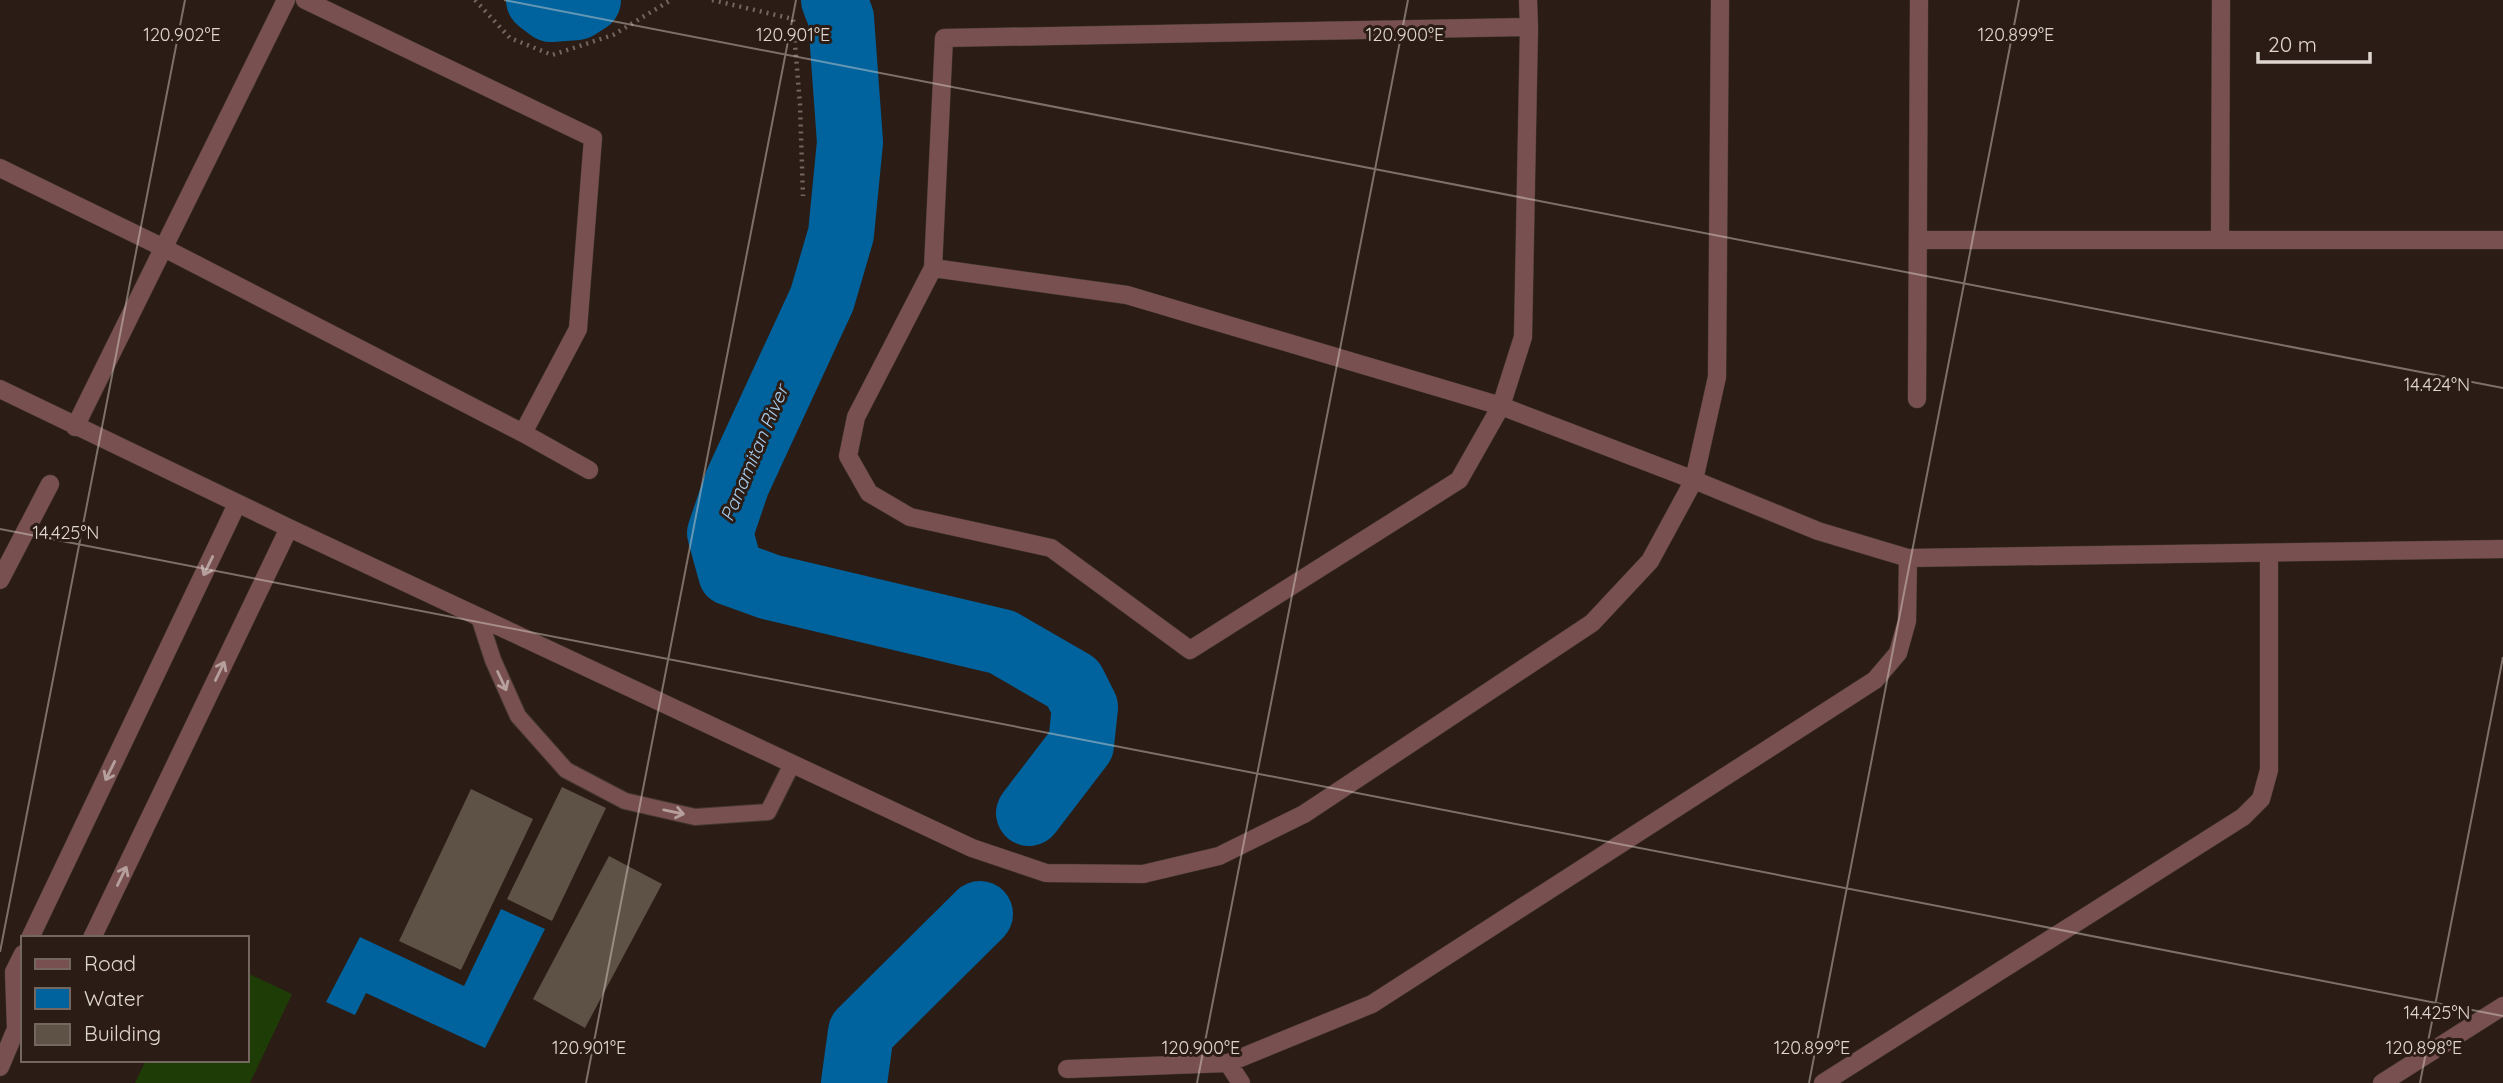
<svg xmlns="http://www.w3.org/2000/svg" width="2503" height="1083" font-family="Quicksand,sans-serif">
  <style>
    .green { fill: #1e3c05 }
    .water { fill: #01639e }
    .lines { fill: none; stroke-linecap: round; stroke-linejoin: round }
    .river { stroke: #01639e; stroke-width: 66 }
    .building { fill: #5e5145 }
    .service-casing { stroke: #44372f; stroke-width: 18 }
    .minor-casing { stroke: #44372f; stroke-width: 19 }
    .path { stroke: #72665e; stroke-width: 4.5; stroke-dasharray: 2 5; stroke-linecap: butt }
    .service { stroke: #785050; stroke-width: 16 }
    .minor { stroke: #785050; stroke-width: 18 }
    .oneway { stroke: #b6a09d }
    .ticks { fill: none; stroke: #e0d6d0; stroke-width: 2; stroke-opacity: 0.45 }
    .labels { text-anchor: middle; stroke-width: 6; stroke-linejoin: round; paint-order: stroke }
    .water-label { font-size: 19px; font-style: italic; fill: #a8cdee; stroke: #2b1d15 }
    .ticks-label { font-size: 18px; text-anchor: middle; fill: #e0d6d0; stroke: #2b1d15; stroke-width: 6; stroke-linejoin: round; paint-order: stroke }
  </style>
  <rect width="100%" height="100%" fill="#2b1d15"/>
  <path class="green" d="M 247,973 L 292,994 L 250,1083 L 135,1083 L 146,1060 L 247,1060 Z"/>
  <path class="water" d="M 501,909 L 545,929 L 485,1048 L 366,993 L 355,1015 L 326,1002 L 360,937 L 464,986 Z"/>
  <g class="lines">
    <path class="river" d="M 539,0 L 551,9 L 577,7 L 588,0
      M 834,0 L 841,18 L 850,142 L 841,234 L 822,299 L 737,483 L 720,533 L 731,573 L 770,587 L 1002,642 L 1073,683 L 1085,707 L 1081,745 L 1029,813
      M 854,1083 L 861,1032 L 980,914"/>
  </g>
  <path class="building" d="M 562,787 L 606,808 L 552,921 L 507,899 Z
    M 471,789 L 533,819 L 461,970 L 399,941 Z
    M 609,856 L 662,884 L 585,1028 L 533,999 Z"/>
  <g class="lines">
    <defs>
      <path id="service" d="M 479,617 L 493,660 L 518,716 L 566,770 L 625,801 L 695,817 L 768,812 L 792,764"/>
      <path id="minor" d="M 305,0 L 593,138 L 578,329 L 523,433
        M 1528,0 L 1529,27 L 1523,337 L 1501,406 L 1459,480 L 1190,650 L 1051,548 L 910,517 L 869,493 L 848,456 L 856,417 L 933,268 L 944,38 L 1529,27
        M 0,168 L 164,248 L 523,433 L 589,470
        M 2220,239 L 2221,0
        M 1918,240 L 2503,240
        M 933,268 L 1127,295 L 1501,406 L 1694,480 L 1818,531 L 1908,558 L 2503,549
        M 0,389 L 289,528 L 972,848 L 1046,873 L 1143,874 L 1219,856 L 1304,814 L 1592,623 L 1650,561 L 1694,480 L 1717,377 L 1720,0
        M 1917,399 L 1919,0
        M 75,427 L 286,0
        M 0,580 L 50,484
        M 30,938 L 237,504
        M 92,938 L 289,528
        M 1228,1063 L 1241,1083
        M 0,1067 L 16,1029 L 14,972 L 23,954
        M 1067,1069 L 1228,1063 L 1372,1004 L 1875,680 L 1898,653 L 1907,621 L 1908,558
        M 1823,1083 L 2243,817 L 2261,799 L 2269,770 L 2269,554
        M 2382,1083 L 2503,1006"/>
    </defs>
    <use href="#service" class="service-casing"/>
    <use href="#minor" class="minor-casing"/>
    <path class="path" d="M 475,0 L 510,38 L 552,55 L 613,35 L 671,0
      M 712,0 L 793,19 L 800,105 L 803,196"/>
    <use href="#service" class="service"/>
    <use href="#minor" class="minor"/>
  </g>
  <defs><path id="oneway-shaft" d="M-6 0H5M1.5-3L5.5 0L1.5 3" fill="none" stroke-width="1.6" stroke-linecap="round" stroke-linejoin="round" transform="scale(1.75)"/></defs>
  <g class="oneway">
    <use href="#oneway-shaft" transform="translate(208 566) rotate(116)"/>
    <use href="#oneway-shaft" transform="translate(220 671) rotate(-64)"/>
    <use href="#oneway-shaft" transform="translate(502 681) rotate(65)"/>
    <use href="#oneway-shaft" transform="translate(110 771) rotate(116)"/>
    <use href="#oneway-shaft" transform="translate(674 812) rotate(12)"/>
    <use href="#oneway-shaft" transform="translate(122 876) rotate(-64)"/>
  </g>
  <path class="ticks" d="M 504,0 L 2503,388M 0,529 L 2503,1016M 0,952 L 185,0M 586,1083 L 796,0M 1197,1083 L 1408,0M 1809,1083 L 2019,0M 2420,1083 L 2503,657"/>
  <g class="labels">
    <g class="water-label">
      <text transform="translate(754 453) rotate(-67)" y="7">Panamitan River</text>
    </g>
  </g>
  <g class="ticks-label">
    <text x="182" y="41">120.902°E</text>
    <text x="793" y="41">120.901°E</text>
    <text x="1405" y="41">120.900°E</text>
    <text x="2016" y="41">120.899°E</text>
    <text x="2437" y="391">14.424°N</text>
    <text x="66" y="539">14.425°N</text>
    <text x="2437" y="1019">14.425°N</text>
    <text x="589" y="1054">120.901°E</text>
    <text x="1201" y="1054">120.900°E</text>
    <text x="1812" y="1054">120.899°E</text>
    <text x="2424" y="1054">120.898°E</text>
  </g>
  <rect x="21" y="936" width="228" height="126" fill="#2b1d15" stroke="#736760" stroke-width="2"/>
  <rect x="35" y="959" width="35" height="10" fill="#785050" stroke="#736760" stroke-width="2"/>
  <text x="84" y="971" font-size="21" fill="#e0d6d0">Road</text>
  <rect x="35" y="988" width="35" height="21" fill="#01639e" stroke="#736760" stroke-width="2"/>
  <text x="84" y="1006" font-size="21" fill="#e0d6d0">Water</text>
  <rect x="35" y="1024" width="35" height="21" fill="#5e5145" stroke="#736760" stroke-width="2"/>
  <text x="84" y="1041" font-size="21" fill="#e0d6d0">Building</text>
  <path d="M2258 52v10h112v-10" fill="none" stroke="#e0d6d0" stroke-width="3.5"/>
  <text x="2268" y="52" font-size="21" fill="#e0d6d0" stroke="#2b1d15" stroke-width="5" paint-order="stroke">20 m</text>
</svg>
